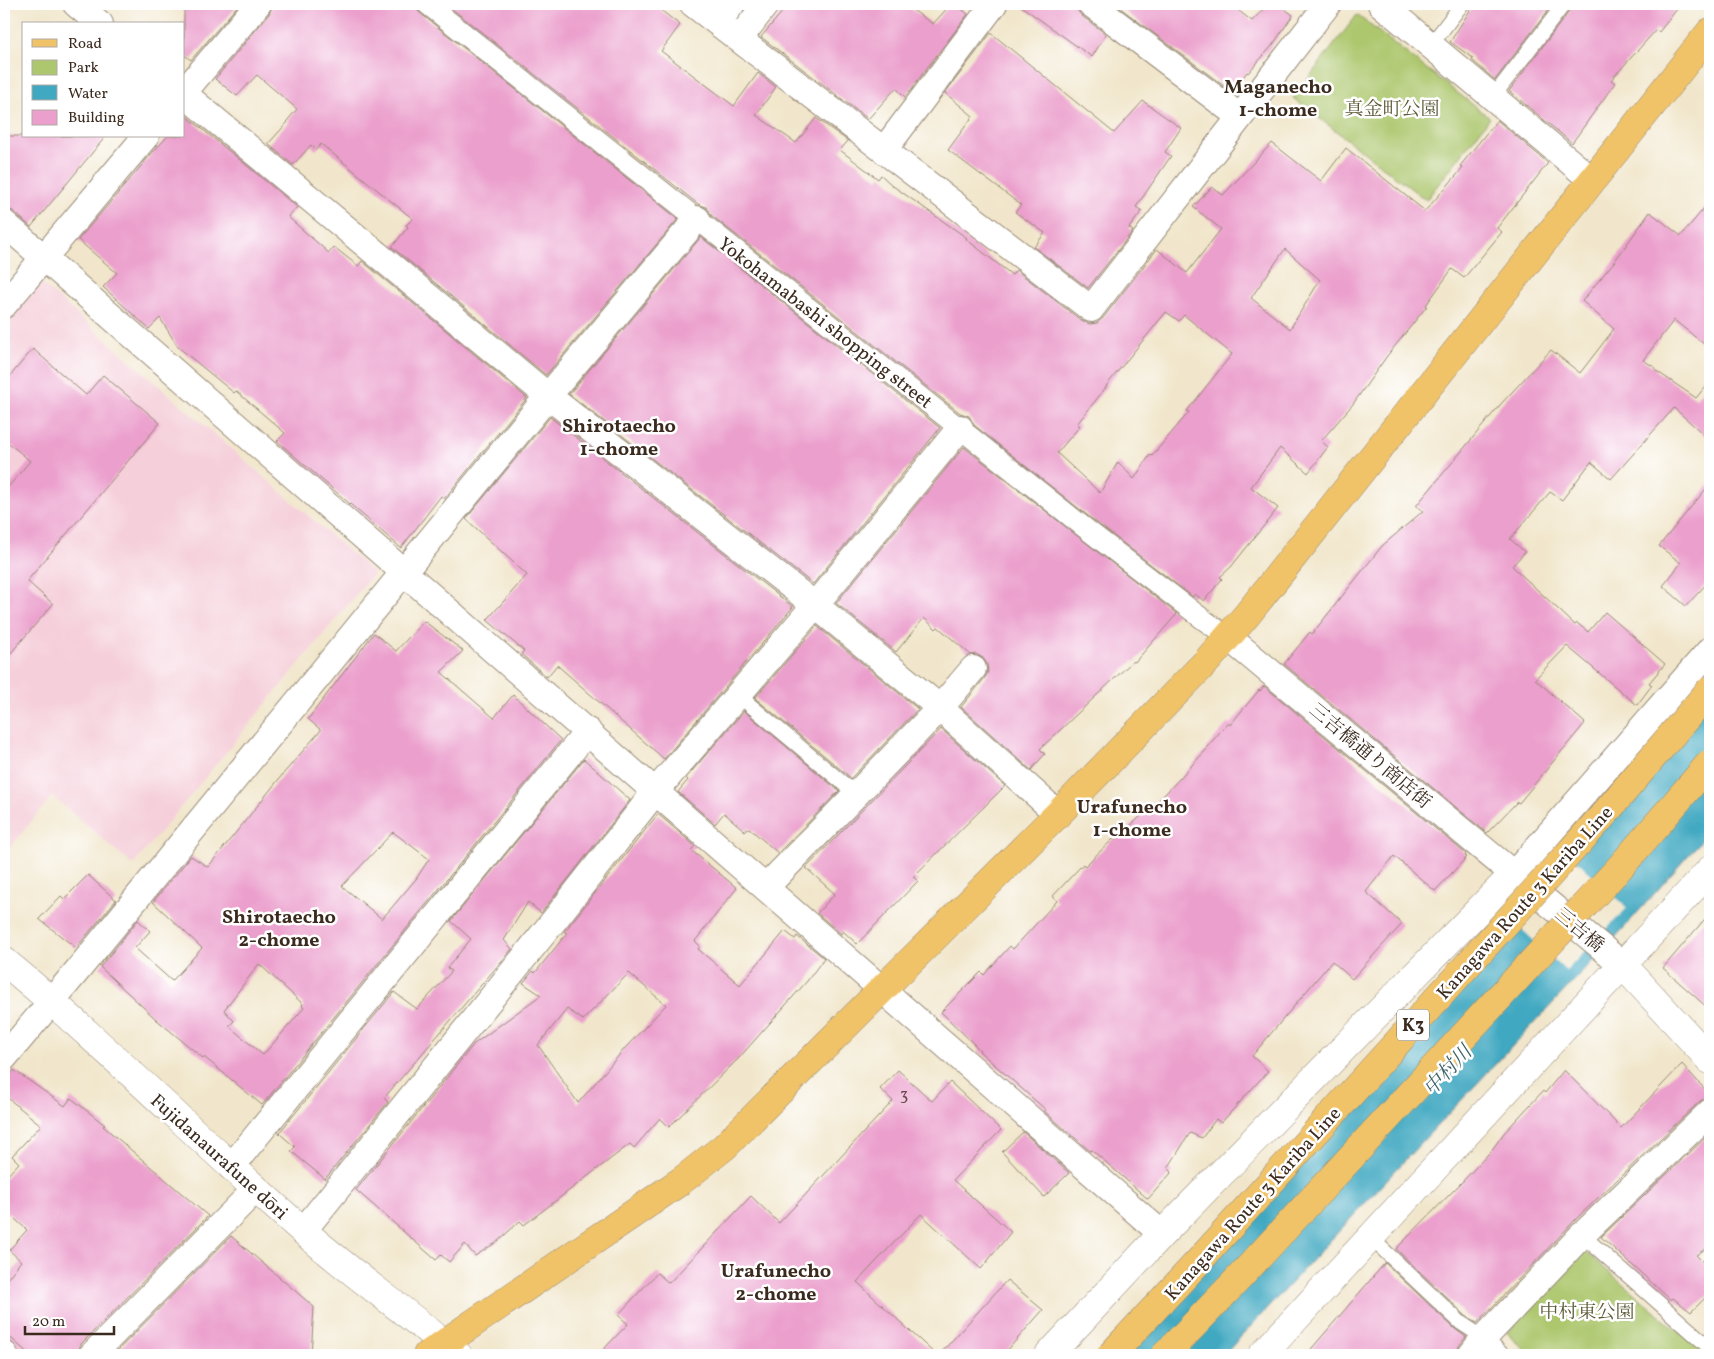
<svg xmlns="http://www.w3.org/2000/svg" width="1714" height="1359" font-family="Vollkorn,'Noto Serif JP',serif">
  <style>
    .built { fill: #f5cfda }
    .green { fill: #adc76e; stroke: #747846 }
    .water { fill: #41a8c1; stroke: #3e6970 }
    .pier { fill: #f1e6cb }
    .building { fill: #eb9fcc; fill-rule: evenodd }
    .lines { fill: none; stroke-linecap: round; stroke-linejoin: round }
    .service-casing { stroke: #968874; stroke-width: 16 }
    .pedestrian-casing { stroke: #968874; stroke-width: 22 }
    .minor-casing { stroke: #968874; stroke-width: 28 }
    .tertiary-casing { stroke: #968874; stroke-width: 29 }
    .primary-casing { stroke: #968874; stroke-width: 29 }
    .service { stroke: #fff; stroke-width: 14 }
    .pedestrian { stroke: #fff; stroke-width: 20 }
    .minor { stroke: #fff; stroke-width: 26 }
    .tertiary { stroke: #fff; stroke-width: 28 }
    .primary { stroke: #f1c369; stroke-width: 28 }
    .motorway-bridge-casing { stroke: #968874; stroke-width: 29; stroke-linecap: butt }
    .motorway-bridge { stroke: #f1c369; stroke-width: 28 }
    .labels { text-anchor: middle; stroke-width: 5; stroke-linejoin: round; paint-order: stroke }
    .number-label { font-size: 16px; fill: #67474a }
    .shield { fill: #fff; stroke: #766a62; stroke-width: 1 }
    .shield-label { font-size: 18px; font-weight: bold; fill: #3b2a1e }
    .park-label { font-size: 19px; fill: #5d5936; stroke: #fff }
    .street-label { font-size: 19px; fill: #3b2a1e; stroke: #fff }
    .neighbourhood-label { font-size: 20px; font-weight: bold; fill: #3b2a1e; stroke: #fff }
    .water-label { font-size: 20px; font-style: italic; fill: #3e6367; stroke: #fff }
  </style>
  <rect width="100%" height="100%" fill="#fff"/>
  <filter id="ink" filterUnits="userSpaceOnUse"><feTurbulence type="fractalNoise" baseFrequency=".02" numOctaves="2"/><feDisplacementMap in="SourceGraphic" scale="10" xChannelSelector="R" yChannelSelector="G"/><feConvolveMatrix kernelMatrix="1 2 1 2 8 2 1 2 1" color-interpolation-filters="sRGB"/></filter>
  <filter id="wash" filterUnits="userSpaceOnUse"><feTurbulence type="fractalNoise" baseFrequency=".0096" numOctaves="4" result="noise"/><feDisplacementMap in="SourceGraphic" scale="20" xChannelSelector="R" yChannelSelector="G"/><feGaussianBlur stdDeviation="1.12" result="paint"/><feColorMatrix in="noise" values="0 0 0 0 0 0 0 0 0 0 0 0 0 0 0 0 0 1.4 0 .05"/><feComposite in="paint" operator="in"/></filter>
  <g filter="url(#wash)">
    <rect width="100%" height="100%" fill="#f1e6cb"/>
    <path class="built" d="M 41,283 L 374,573 L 133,865 L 52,796 L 4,855 L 4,327 Z"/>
    <path class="green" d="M 1357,15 L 1490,118 L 1426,200 L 1293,98 Z
      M 1583,1250 L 1707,1355 L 1531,1355 L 1507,1333 Z"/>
    <path class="water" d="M 1710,691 L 1710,831 L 1623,929 L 1420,1144 L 1224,1355 L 1096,1355 L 1297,1157 Z"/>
    <path class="pier" d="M 1568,852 L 1627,908 L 1566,971 L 1510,918 Z"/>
    <g id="blocks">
      <path class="building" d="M 184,4 L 239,4 L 191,60 L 184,55 Z
        M 273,4 L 415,4 L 416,9 L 420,13 L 678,219 L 546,375 L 392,247 L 408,227 L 406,225 L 413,219 L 321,144 L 316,150 L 311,145 L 293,165 L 268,144 L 288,122 L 287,121 L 297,109 L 257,75 L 237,96 L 215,79 L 269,14 Z
        M 446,4 L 653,4 L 680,25 L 661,51 L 734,106 L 758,73 L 776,87 L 756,115 L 796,143 L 816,118 L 848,141 L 840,150 L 878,179 L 881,175 L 893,186 L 967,238 L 966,239 L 1012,275 L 1016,270 L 1082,321 L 1090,324 L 1097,323 L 1103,318 L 1157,249 L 1187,273 L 1221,229 L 1193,207 L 1212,187 L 1223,195 L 1272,143 L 1321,181 L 1346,148 L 1425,211 L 1463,168 L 1460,166 L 1497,120 L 1548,163 L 1497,228 L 1502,232 L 1464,278 L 1452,269 L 1426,305 L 1427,306 L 1387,356 L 1353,404 L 1321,441 L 1328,447 L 1308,473 L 1280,448 L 1251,487 L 1278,508 L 1231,567 L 1220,577 L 1222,579 L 1204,601 L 1195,594 L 1193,597 L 1097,523 L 974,425 L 969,416 L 960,413 L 711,215 L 706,207 L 698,204 ZM 1285,249 L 1320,280 L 1290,329 L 1251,298 ZM 1166,312 L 1179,321 L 1184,315 L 1232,354 L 1187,411 L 1189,412 L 1152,456 L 1150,455 L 1134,479 L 1118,462 L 1100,493 L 1057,453 L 1080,426 L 1077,424 L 1107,386 L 1106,386 Z
        M 789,4 L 904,4 L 933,24 L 951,4 L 955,4 L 968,14 L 905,97 L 896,88 L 868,119 L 761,37 Z
        M 1018,4 L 1076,4 L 1077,10 L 1082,16 L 1106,34 L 1092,57 Z
        M 1115,4 L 1230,4 L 1252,21 L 1268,4 L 1278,4 L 1293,15 L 1272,46 L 1248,73 L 1247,72 L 1232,92 Z
        M 1474,4 L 1553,4 L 1495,80 L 1472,60 L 1473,58 L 1450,42 Z
        M 1573,4 L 1681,4 L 1659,32 L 1656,30 L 1611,80 L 1615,83 L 1572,143 L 1509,91 L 1571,9 Z
        M 991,33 L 1114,133 L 1143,101 L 1181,128 L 1165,152 L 1171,156 L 1136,207 L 1142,211 L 1129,228 L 1133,231 L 1088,288 L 1034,247 L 1045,233 L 1015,212 L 1021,205 L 948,150 L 973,116 L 945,93 Z
        M 184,114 L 297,207 L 288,217 L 329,253 L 334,247 L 358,266 L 362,261 L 527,398 L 444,499 L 441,496 L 401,548 L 277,441 L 285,433 L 236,391 L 234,393 L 178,347 L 160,318 L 149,329 L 103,287 L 117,273 L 78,240 L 153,152 L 168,136 L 184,136 Z
        M 4,136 L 106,136 L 31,227 L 13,211 L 4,208 Z
        M 1710,201 L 1710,349 L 1674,320 L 1643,360 L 1656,368 L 1655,370 L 1696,398 L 1710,381 L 1710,440 L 1674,408 L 1611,479 L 1591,462 L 1562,500 L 1550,492 L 1510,539 L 1525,552 L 1512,566 L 1575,625 L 1577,623 L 1588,632 L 1605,612 L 1665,664 L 1649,683 L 1652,685 L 1637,705 L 1567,646 L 1535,679 L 1585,723 L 1519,803 L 1517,802 L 1487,833 L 1284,664 L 1310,632 L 1312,634 L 1382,546 L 1423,511 L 1416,506 L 1500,405 L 1551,350 L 1580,373 L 1614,329 L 1582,301 L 1614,262 L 1650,212 L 1681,236 Z
        M 701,237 L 940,428 L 813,584 L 569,394 Z
        M 33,349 L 86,395 L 103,375 L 160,423 L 27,581 L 53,604 L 4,661 L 4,492 L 30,461 L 4,439 L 4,383 Z
        M 550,417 L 793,607 L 664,759 L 557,665 L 547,677 L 521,654 L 524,651 L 487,620 L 527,575 L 466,519 Z
        M 964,447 L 1177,614 L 1135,662 L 1133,661 L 1040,749 L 1045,754 L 1031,770 L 961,707 L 984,679 L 988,672 L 987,664 L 983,658 L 976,654 L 971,655 L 938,627 L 936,629 L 924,618 L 896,652 L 836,603 Z
        M 1710,484 L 1710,580 L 1686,606 L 1663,586 L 1681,563 L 1659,546 Z
        M 424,621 L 463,651 L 441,672 L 494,718 L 513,695 L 561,740 L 262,1105 L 204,1057 L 203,1058 L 157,1020 L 100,967 L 138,920 L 150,931 L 135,948 L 172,981 L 202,948 L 153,902 L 191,856 L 208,867 L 283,774 L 321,730 L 308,719 L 374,633 L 396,651 ZM 393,832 L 429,859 L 416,879 L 382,919 L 342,886 ZM 259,964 L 303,1004 L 302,1006 L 304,1008 L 263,1055 L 229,1026 L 234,1021 L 224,1010 Z
        M 817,626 L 918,709 L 851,778 L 755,698 Z
        M 1264,686 L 1466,854 L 1465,856 L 1467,857 L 1435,891 L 1394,856 L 1366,892 L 1402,924 L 1352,979 L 1332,961 L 1252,1056 L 1268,1071 L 1221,1123 L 1216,1119 L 1202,1138 L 1190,1133 L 1168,1168 L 1172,1172 L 1148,1199 L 1092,1150 L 1090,1151 L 1044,1111 L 1046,1110 L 979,1051 L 980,1050 L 941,1012 L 981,972 L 984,975 L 1010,946 L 1013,949 L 1057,901 L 1053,896 L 1083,864 L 1085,866 L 1113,839 L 1115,840 L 1165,794 L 1207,749 L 1206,748 L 1228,723 L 1230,725 L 1259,690 L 1260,691 Z
        M 744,711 L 839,791 L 778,853 L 749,828 L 745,831 L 724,813 L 715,824 L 678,792 L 688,780 L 686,778 Z
        M 941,729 L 1005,786 L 913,877 L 918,881 L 857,944 L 843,931 L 841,934 L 817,913 L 835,894 L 806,868 Z
        M 584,759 L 630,800 L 541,913 L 528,902 L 504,940 L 512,949 L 384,1098 L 388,1102 L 325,1179 L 291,1151 L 295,1147 L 279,1133 L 394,992 L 417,1009 L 452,971 L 447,968 L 471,939 L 451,921 Z
        M 658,814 L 695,846 L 691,850 L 737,888 L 695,941 L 700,946 L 698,949 L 740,985 L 785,931 L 795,939 L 797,936 L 824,958 L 808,980 L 738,1059 L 669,1127 L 660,1118 L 634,1148 L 630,1144 L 524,1225 L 520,1221 L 497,1242 L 475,1256 L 465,1244 L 449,1262 L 441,1255 L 436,1260 L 356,1190 L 474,1044 L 541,995 L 523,983 L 533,971 L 535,973 L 567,933 L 564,932 ZM 629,973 L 666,1005 L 626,1047 L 578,1103 L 538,1045 L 567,1009 L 583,1020 Z
        M 88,875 L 116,900 L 76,948 L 39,919 L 61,896 L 64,899 Z
        M 1710,913 L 1710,1010 L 1663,968 Z
        M 1682,1064 L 1710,1095 L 1710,1097 L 1706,1098 L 1700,1101 L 1579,1216 L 1477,1323 L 1466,1316 L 1396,1249 L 1461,1183 L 1491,1151 L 1504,1133 L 1543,1091 L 1545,1093 L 1564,1070 L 1621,1128 Z
        M 14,1070 L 65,1106 L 71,1098 L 105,1125 L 103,1126 L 208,1216 L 81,1344 L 78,1351 L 77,1355 L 30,1355 L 4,1332 L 4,1283 L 21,1261 L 9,1250 L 27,1230 L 4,1209 L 4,1179 L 19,1163 L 12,1156 L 41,1125 L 4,1095 L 4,1085 Z
        M 898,1070 L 932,1101 L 950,1082 L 1001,1130 L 953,1180 L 1011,1232 L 981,1269 L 921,1214 L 857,1282 L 936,1355 L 598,1355 L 628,1324 L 618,1315 L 657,1273 L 669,1283 L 751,1196 L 779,1223 L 893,1101 L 880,1089 Z
        M 1023,1132 L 1069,1173 L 1044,1197 L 1002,1152 Z
        M 1710,1133 L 1710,1246 L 1696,1255 L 1710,1269 L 1710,1293 L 1691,1312 L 1673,1298 L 1671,1300 L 1601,1237 Z
        M 231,1236 L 314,1307 L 311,1355 L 113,1355 Z
        M 1385,1263 L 1455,1329 L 1466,1337 L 1459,1346 L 1456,1355 L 1306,1355 Z
        M 1007,1280 L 1043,1310 L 1003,1355 L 939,1355 Z"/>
    </g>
  </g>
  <g filter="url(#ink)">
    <use href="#blocks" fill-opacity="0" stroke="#968874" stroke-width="1"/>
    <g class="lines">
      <defs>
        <path id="service" d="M 1431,45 L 1462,4
          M 1493,97 L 1564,4
          M 738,695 L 856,794
          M 1582,1235 L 1710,1348
          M 1371,1238 L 1461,1323 L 1484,1338 L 1503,1355"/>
        <path id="pedestrian" d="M 427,4 L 1090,532 L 1204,620 L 1228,637"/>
        <path id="minor" d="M 76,4 L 100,24
          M 693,4 L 1091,309 L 1328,4
          M 1091,4 L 1240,117
          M 1381,4 L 1592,180
          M 718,22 L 732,4
          M 740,38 L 766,4
          M 184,92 L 258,4
          M 184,94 L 548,396 L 697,219
          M 884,150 L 994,4
          M 4,223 L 1162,1234
          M 4,305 L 146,136
          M 1228,637 L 1623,965
          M 1514,874 L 1710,650
          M 766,887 L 940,708 L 973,669
          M 4,1058 L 77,971 L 548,396 L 815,605 L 940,708 L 1058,814
          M 231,1167 L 588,731
          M 303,1231 L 556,918 L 655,792 L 815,605 L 960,428
          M 4,1354 L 5,1355
          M 92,1355 L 256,1189
          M 1471,1355 L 1484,1338 L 1582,1235 L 1710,1112"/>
        <path id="tertiary" d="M 4,961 C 107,1046 201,1142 302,1230 C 352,1274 407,1312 458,1355
          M 1623,965 L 1710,1060
          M 1049,1355 L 1162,1234 L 1514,874
          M 1262,1355 L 1710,870"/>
        <path id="primary" d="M 427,1355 L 681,1181 L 724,1147 L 1058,814 L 1207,661 L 1246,616 L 1710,32"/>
      </defs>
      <use href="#service" class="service-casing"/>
      <use href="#pedestrian" class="pedestrian-casing"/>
      <use href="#minor" class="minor-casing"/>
      <use href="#tertiary" class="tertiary-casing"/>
      <use href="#primary" class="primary-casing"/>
      <use href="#service" class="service"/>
      <use href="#pedestrian" class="pedestrian"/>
      <use href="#minor" class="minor"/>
      <use href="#tertiary" class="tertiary"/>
      <use href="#primary" class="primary"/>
      <defs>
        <path id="motorway-bridge" d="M 1111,1355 L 1199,1261 L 1600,819 L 1710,690
          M 1165,1355 L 1239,1278 L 1622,865 L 1710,763"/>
      </defs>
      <use href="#motorway-bridge" class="motorway-bridge-casing"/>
      <use href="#motorway-bridge" class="motorway-bridge"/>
    </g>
  </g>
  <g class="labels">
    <g class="number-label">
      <text x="904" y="1100">3</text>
    </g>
    <rect class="shield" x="1397" y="1009.5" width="32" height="31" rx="4"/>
    <g class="shield-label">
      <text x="1413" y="1031">K3</text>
    </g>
    <g class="park-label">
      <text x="1392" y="115">真金町公園</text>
      <text x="1587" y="1318">中村東公園</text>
    </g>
    <g class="street-label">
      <text transform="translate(826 322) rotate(38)" y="7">Yokohamabashi shopping street</text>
      <text transform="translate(1371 755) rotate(40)" y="7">三吉橋通り商店街</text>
      <text transform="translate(1524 902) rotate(-48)" y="7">Kanagawa Route 3 Kariba Line</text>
      <text transform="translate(1580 929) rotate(40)" y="7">三吉橋</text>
      <text transform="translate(220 1156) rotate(42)" y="7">Fujidanaurafune dōri</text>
      <text transform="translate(1252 1203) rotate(-48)" y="7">Kanagawa Route 3 Kariba Line</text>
    </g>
    <g class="neighbourhood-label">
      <text x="1278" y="93">Maganecho<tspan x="1278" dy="23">1-chome</tspan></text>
      <text x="619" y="432">Shirotaecho<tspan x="619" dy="23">1-chome</tspan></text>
      <text x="1132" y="813">Urafunecho<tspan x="1132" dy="23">1-chome</tspan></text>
      <text x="279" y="923">Shirotaecho<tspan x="279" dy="23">2-chome</tspan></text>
      <text x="776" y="1277">Urafunecho<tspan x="776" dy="23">2-chome</tspan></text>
    </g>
    <g class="water-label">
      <text transform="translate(1447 1070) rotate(-47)" y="7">中村川</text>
    </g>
  </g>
  <rect width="1714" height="1359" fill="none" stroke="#fff" stroke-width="20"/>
  <rect x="22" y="22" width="162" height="115" fill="#ffffff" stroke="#b1aaa5"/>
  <rect x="32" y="39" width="25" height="8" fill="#f1c369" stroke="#b1aaa5"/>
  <text x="68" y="48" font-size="15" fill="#3b2a1e">Road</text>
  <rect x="32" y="60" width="25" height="15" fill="#adc76e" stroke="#b1aaa5"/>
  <text x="68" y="72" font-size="15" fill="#3b2a1e">Park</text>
  <rect x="32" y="85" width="25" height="15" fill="#41a8c1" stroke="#b1aaa5"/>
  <text x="68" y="98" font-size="15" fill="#3b2a1e">Water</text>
  <rect x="32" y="110" width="25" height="15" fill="#eb9fcc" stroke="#b1aaa5"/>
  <text x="68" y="122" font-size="15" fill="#3b2a1e">Building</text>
  <path d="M25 1326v8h89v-8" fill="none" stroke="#3b2a1e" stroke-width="2.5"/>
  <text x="32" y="1326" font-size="15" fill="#3b2a1e" stroke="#ffffff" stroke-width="4" paint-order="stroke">20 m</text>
</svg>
